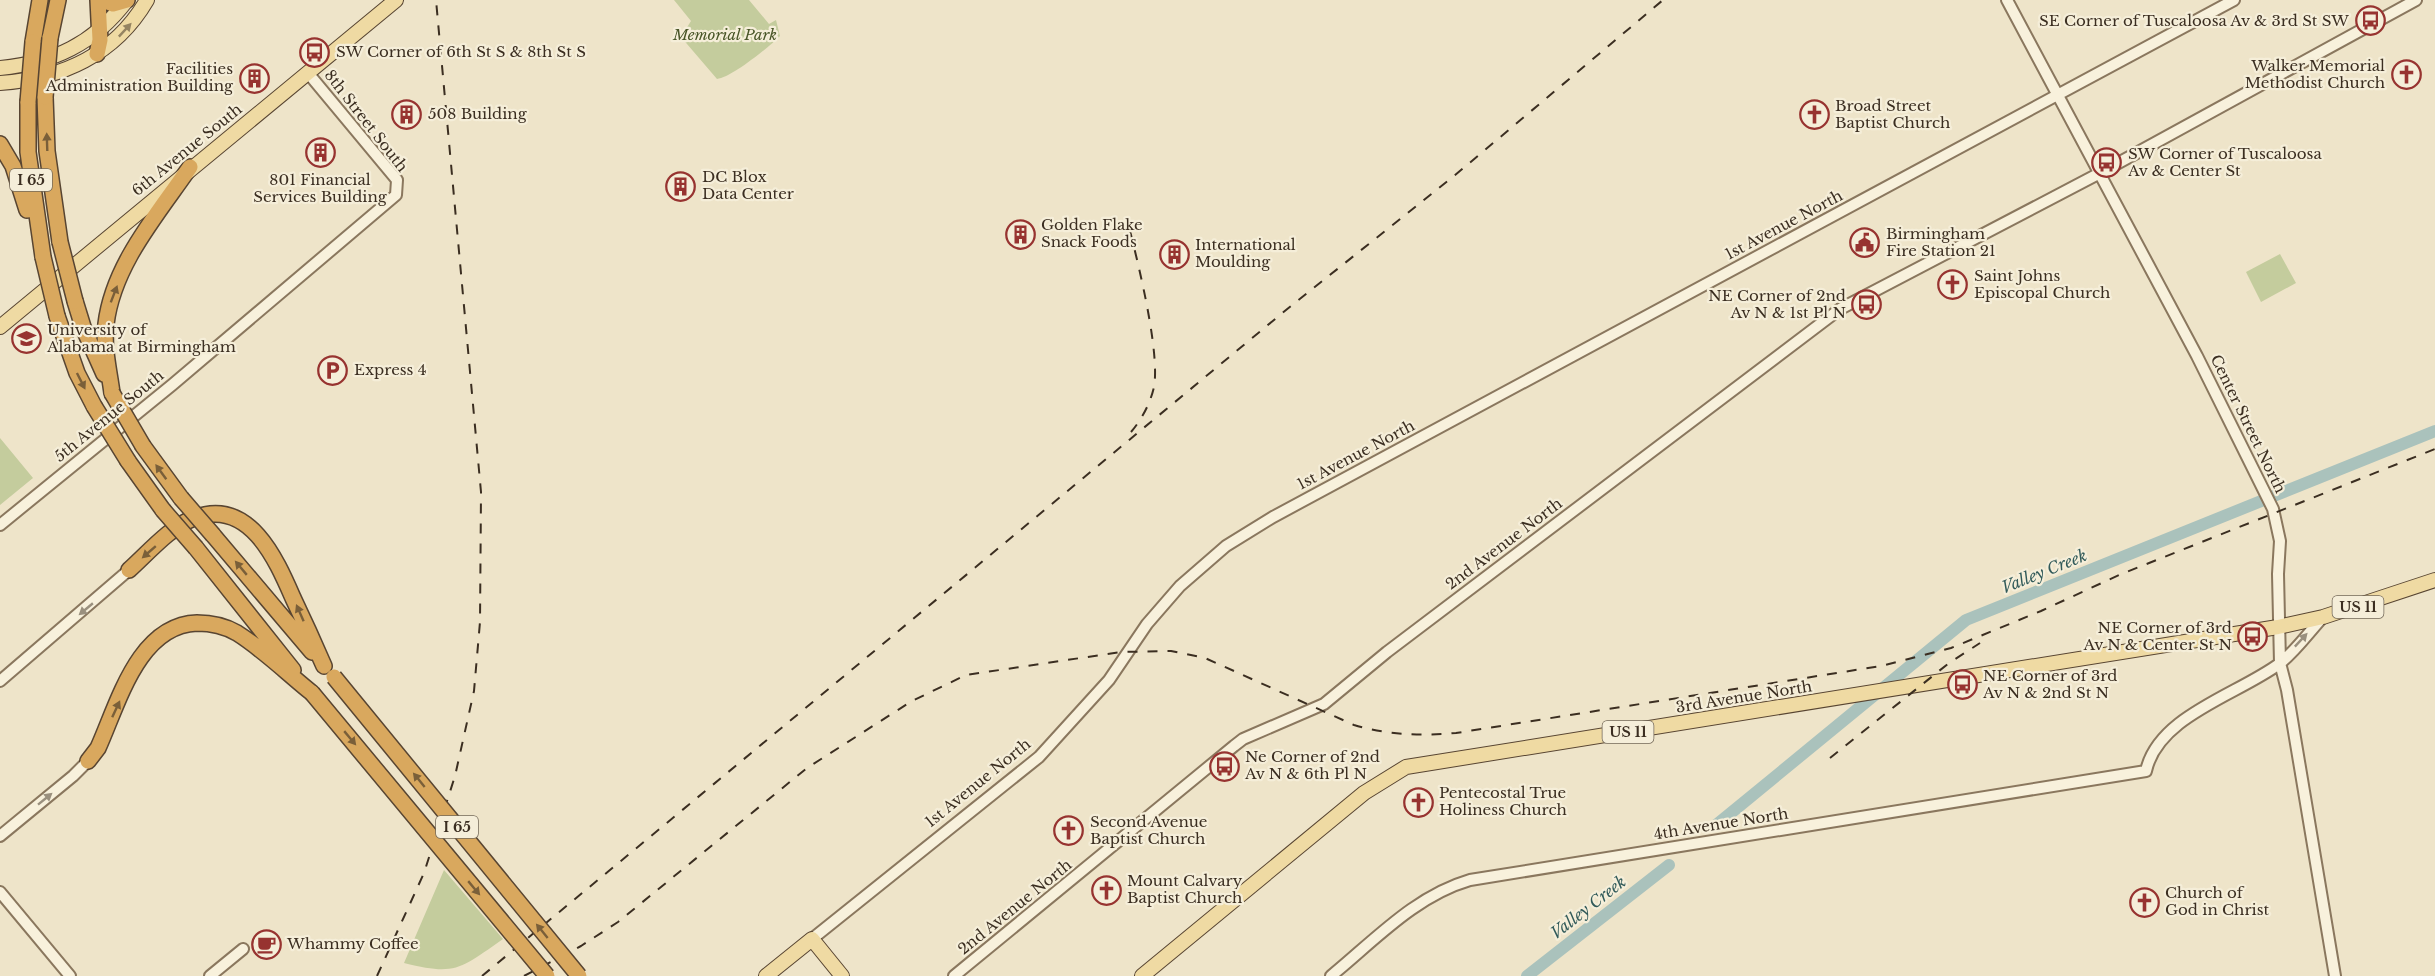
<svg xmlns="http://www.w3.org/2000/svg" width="2435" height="976" font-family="'Libre Baskerville',serif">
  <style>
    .green { fill: #c4cc9d }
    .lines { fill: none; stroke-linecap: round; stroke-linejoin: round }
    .river { stroke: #aac2bc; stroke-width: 12 }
    .minor-casing { stroke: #8a775e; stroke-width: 14 }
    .major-casing { stroke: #584532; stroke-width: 16 }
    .highway-casing { stroke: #584532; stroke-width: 18 }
    .minor { stroke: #f8f1dc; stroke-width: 10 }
    .major { stroke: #efdaa3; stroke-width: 14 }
    .highway { stroke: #d9a85e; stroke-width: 15 }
    .rail { stroke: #3b2e21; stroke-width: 2; stroke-dasharray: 10 10; stroke-linecap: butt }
    .highway-bridge-casing { stroke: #584532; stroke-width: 18; stroke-linecap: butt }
    .highway-bridge { stroke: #d9a85e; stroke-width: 15 }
    .oneway { fill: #958462 }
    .oneway2 { fill: #7a5f39 }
    .oneway3 { fill: #9a907e }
    .labels { text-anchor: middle; stroke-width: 4.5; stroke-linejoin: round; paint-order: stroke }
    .shield { fill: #f5eed9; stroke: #736858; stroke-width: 1.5 }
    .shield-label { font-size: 14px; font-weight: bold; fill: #3b2e21 }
    .poi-label { font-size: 15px; fill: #3b2e21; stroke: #f5eed9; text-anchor: start }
    .park-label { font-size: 15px; font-style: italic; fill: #495628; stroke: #f5eed9 }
    .street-label { font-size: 15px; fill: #3b2e21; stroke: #f5eed9 }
    .water-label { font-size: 16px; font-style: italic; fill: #315a59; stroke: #f5eed9 }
  </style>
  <rect width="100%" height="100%" fill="#eee4c9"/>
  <path class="green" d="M 674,0 L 749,0 L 769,24 L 776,20 L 780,36 C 769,47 731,78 717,79 L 681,37 L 691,21 Z
    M 2280,254 L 2296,283 L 2261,302 L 2246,272 Z
    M 0,438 L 33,478 L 0,505 Z
    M 444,870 L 503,939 C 460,969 456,976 404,963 Z"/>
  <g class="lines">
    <path class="river" d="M 1715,826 L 1966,620 L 2435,431
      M 1527,976 L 1669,865"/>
    <defs>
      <path id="minor" d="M 2007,0 L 2197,356 L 2273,509 L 2280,541 L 2278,574 L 2280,663 L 2287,690 L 2335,976
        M 0,525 L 172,385 L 396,195 L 397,180 L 308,73
        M 0,681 L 129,570
        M 0,836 L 73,776 L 88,761
        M 0,892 L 70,976
        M 812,939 L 1039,757 L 1109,680 L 1147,624 L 1180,586 L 1226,546 L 1273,517 L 2234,0
        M 210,976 L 243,949
        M 954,976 L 1234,746 L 1243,739 L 1324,704 L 1387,652 L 1840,309 L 2100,173 L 2416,0
        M 1331,976 C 1375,940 1415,896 1470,880 L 2146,771 C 2158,716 2237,695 2279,664 C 2295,652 2309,632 2323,617"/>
      <path id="major" d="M 0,68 C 53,63 94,44 127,0
        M 0,83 C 61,79 115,55 147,0
        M 0,327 L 396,0
        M 766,976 L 812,939 L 842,976
        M 1142,976 L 1364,793 L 1406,767 L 2278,627 L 2323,617 L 2435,580"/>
      <path id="highway" d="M 103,0 L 113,4 L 127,0
        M 50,38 L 58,0
        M 33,42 L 40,0
        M 97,54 L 100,40 L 98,0
        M 45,97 L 47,151 L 60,242
        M 28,102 L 28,152 L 43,257
        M 0,144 L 13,166 L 27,210
        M 75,301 L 83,327 L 104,374
        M 57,316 L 77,373 L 94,406
        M 112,393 C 109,370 103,347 106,324 C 113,265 157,215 190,167
        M 143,446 L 181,498
        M 128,461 L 163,510
        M 213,535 L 312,652
        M 196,548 L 293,670
        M 129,570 C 148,553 170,527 194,518 C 249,497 276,559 293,598 C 304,621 314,643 324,666
        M 88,761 L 98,748 C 118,704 138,625 197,623 C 211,623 225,626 237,633 C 264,650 287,673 312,693"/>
    </defs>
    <use href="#minor" class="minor-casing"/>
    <use href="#major" class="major-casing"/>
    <use href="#highway" class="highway-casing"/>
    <use href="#minor" class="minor"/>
    <use href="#major" class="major"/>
    <use href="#highway" class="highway"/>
    <path class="rail" d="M 1130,231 C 1139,267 1160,352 1154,387 C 1150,404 1142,419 1131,432
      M 1830,758 L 1949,663 L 1980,643
      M 377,976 L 424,873 L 455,776 L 474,691 L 480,622 L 481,492 L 436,0
      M 482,976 L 1286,310 L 1454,176 L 1663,0
      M 524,976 L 581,946 L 618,922 L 807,768 L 912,701 L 966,675 L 1121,652 L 1171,651 L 1205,658 L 1354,725 C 1388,735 1421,736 1456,733 L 1881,666 L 1951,648 L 2041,611 L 2119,575 L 2435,449"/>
    <defs>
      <path id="highway-bridge" d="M 45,97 L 50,38
        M 28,102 L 33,42
        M 60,242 L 75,301
        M 43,257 L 57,316
        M 112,393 L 143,446
        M 94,406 L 128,461
        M 181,498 L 213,535
        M 163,510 L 196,548
        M 334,677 L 579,976
        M 312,693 L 547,976"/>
    </defs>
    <use href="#highway-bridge" class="highway-bridge-casing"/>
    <use href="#highway-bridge" class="highway-bridge"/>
  </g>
  <defs><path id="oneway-solid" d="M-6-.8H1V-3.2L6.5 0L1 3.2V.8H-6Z" transform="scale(1.5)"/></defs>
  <use class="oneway" href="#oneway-solid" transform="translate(125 30) rotate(-47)"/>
  <g class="oneway2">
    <use href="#oneway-solid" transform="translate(47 142) rotate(-92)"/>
    <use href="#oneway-solid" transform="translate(114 294) rotate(-69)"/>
    <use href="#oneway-solid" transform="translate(81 381) rotate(63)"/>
    <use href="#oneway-solid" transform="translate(161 472) rotate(-126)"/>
    <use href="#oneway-solid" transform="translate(149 552) rotate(139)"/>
    <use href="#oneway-solid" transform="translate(241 568) rotate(-130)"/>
    <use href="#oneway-solid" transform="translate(300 613) rotate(-114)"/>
    <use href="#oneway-solid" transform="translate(116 709) rotate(-65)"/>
    <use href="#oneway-solid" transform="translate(350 738) rotate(50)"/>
    <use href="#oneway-solid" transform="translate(419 780) rotate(-129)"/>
    <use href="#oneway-solid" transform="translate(474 888) rotate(50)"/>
    <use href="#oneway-solid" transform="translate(542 931) rotate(-129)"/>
  </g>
  <g class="oneway3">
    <use href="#oneway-solid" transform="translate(86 609) rotate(140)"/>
    <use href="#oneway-solid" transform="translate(2301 640) rotate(-47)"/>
    <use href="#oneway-solid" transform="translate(45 799) rotate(-39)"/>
  </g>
  <defs>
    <symbol id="bus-ring" viewBox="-11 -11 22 22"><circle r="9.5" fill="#f5eed9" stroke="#973330" stroke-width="1.5"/><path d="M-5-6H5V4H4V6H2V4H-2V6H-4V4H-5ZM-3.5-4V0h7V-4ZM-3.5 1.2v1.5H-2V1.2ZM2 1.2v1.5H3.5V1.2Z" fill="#973330"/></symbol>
    <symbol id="church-ring" viewBox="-11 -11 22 22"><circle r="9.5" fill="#f5eed9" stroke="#973330" stroke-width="1.5"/><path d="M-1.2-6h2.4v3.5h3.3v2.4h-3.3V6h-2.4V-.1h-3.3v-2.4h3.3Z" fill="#973330"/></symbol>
    <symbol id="building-ring" viewBox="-11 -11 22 22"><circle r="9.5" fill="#f5eed9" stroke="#973330" stroke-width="1.5"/><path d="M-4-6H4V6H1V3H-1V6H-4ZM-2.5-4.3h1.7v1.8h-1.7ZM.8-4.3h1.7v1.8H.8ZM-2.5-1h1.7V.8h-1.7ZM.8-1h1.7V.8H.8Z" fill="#973330"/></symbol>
    <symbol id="civic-ring" viewBox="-11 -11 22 22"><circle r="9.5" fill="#f5eed9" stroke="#973330" stroke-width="1.5"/><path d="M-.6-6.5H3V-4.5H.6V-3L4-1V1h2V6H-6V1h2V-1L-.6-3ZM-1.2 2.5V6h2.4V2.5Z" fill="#973330"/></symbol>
    <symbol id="university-ring" viewBox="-11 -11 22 22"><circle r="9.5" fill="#f5eed9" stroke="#973330" stroke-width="1.5"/><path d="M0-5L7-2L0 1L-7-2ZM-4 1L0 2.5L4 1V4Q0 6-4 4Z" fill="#973330"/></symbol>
    <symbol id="parking-ring" viewBox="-11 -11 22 22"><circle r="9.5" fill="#f5eed9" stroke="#973330" stroke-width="1.5"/><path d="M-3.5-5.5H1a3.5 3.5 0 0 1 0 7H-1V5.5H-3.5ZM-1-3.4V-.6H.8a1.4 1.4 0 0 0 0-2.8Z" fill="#973330"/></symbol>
    <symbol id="cafe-ring" viewBox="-11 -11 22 22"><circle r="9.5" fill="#f5eed9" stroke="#973330" stroke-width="1.5"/><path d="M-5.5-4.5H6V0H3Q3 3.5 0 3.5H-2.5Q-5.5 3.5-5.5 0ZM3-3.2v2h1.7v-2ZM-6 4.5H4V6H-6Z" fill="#973330"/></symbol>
  </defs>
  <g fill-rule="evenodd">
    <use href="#bus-ring" x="2354" y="4" width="33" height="33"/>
    <use href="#bus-ring" x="298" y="36" width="33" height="33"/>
    <use href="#church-ring" x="2390" y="58" width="33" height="33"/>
    <use href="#building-ring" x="238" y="62" width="33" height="33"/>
    <use href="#building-ring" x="390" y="98" width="33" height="33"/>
    <use href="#church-ring" x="1798" y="98" width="33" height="33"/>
    <use href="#building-ring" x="304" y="136" width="33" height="33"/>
    <use href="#bus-ring" x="2090" y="146" width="33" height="33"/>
    <use href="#building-ring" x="664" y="170" width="33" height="33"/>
    <use href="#building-ring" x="1004" y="218" width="33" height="33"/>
    <use href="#civic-ring" x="1848" y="226" width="33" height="33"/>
    <use href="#building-ring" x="1158" y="238" width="33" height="33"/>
    <use href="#church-ring" x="1936" y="268" width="33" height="33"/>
    <use href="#bus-ring" x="1850" y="288" width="33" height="33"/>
    <use href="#university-ring" x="10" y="322" width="33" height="33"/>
    <use href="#parking-ring" x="316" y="354" width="33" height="33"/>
    <use href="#bus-ring" x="2236" y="620" width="33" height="33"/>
    <use href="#bus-ring" x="1946" y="668" width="33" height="33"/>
    <use href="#bus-ring" x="1208" y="750" width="33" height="33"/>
    <use href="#church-ring" x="1402" y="786" width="33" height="33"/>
    <use href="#church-ring" x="1052" y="814" width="33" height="33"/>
    <use href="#church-ring" x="1090" y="874" width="33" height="33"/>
    <use href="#church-ring" x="2128" y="886" width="33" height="33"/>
    <use href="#cafe-ring" x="250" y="928" width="33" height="33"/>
  </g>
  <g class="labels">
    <g class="shield">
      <rect x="10" y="169" width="42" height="22" rx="4.5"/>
      <rect x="2332.5" y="596" width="51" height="22" rx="4.5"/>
      <rect x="1602.5" y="721" width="51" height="22" rx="4.5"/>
      <rect x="436" y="816" width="42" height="22" rx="4.5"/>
    </g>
    <g class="shield-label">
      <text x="31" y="185">I 65</text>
      <text x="2358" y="612">US 11</text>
      <text x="1628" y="737">US 11</text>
      <text x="457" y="832">I 65</text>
    </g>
    <g class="poi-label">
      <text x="2349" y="26" text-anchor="end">SE Corner of Tuscaloosa Av &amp; 3rd St SW</text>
      <text x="336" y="57">SW Corner of 6th St S &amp; 8th St S</text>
      <text x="2385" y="71" text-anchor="end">Walker Memorial<tspan x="2385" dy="17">Methodist Church</tspan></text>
      <text x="233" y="74" text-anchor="end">Facilities<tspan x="233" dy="17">Administration Building</tspan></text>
      <text x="1835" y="111">Broad Street<tspan x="1835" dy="17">Baptist Church</tspan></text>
      <text x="428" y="119">508 Building</text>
      <text x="2128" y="159">SW Corner of Tuscaloosa<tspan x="2128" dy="17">Av &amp; Center St</tspan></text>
      <text x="702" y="182">DC Blox<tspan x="702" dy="17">Data Center</tspan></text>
      <text x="320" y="185" text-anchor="middle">801 Financial<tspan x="320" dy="17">Services Building</tspan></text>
      <text x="1041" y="230">Golden Flake<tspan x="1041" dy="17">Snack Foods</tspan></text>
      <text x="1886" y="239">Birmingham<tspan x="1886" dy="17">Fire Station 21</tspan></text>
      <text x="1195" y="250">International<tspan x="1195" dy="17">Moulding</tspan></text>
      <text x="1974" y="281">Saint Johns<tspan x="1974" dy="17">Episcopal Church</tspan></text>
      <text x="1846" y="301" text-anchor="end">NE Corner of 2nd<tspan x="1846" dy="17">Av N &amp; 1st Pl N</tspan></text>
      <text x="47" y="335">University of<tspan x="47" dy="17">Alabama at Birmingham</tspan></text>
      <text x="354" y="375">Express 4</text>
      <text x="2232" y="633" text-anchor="end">NE Corner of 3rd<tspan x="2232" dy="17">Av N &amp; Center St N</tspan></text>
      <text x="1983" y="681">NE Corner of 3rd<tspan x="1983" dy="17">Av N &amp; 2nd St N</tspan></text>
      <text x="1245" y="762">Ne Corner of 2nd<tspan x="1245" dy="17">Av N &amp; 6th Pl N</tspan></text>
      <text x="1439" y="798">Pentecostal True<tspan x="1439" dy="17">Holiness Church</tspan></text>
      <text x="1090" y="827">Second Avenue<tspan x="1090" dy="17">Baptist Church</tspan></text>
      <text x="1127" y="886">Mount Calvary<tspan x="1127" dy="17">Baptist Church</tspan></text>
      <text x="2165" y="898">Church of<tspan x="2165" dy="17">God in Christ</tspan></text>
      <text x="287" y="949">Whammy Coffee</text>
    </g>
    <g class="park-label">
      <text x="725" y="40">Memorial Park</text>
    </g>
    <g class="street-label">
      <text transform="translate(366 121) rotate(52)" y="5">8th Street South</text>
      <text transform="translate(187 150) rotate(-39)" y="5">6th Avenue South</text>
      <text transform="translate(1784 225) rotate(-28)" y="5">1st Avenue North</text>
      <text transform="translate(109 416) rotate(-39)" y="5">5th Avenue South</text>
      <text transform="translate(2248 424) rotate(64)" y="5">Center Street North</text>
      <text transform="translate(1356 455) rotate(-28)" y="5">1st Avenue North</text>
      <text transform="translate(1504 544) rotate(-37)" y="5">2nd Avenue North</text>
      <text transform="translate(1744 697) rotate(-9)" y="5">3rd Avenue North</text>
      <text transform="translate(978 783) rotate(-39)" y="5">1st Avenue North</text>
      <text transform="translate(1721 824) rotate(-9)" y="5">4th Avenue North</text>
      <text transform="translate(1015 907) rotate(-39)" y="5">2nd Avenue North</text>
    </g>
    <g class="water-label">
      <text transform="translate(2044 571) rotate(-22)" y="6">Valley Creek</text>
      <text transform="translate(1588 907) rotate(-38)" y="6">Valley Creek</text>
    </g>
  </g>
</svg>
